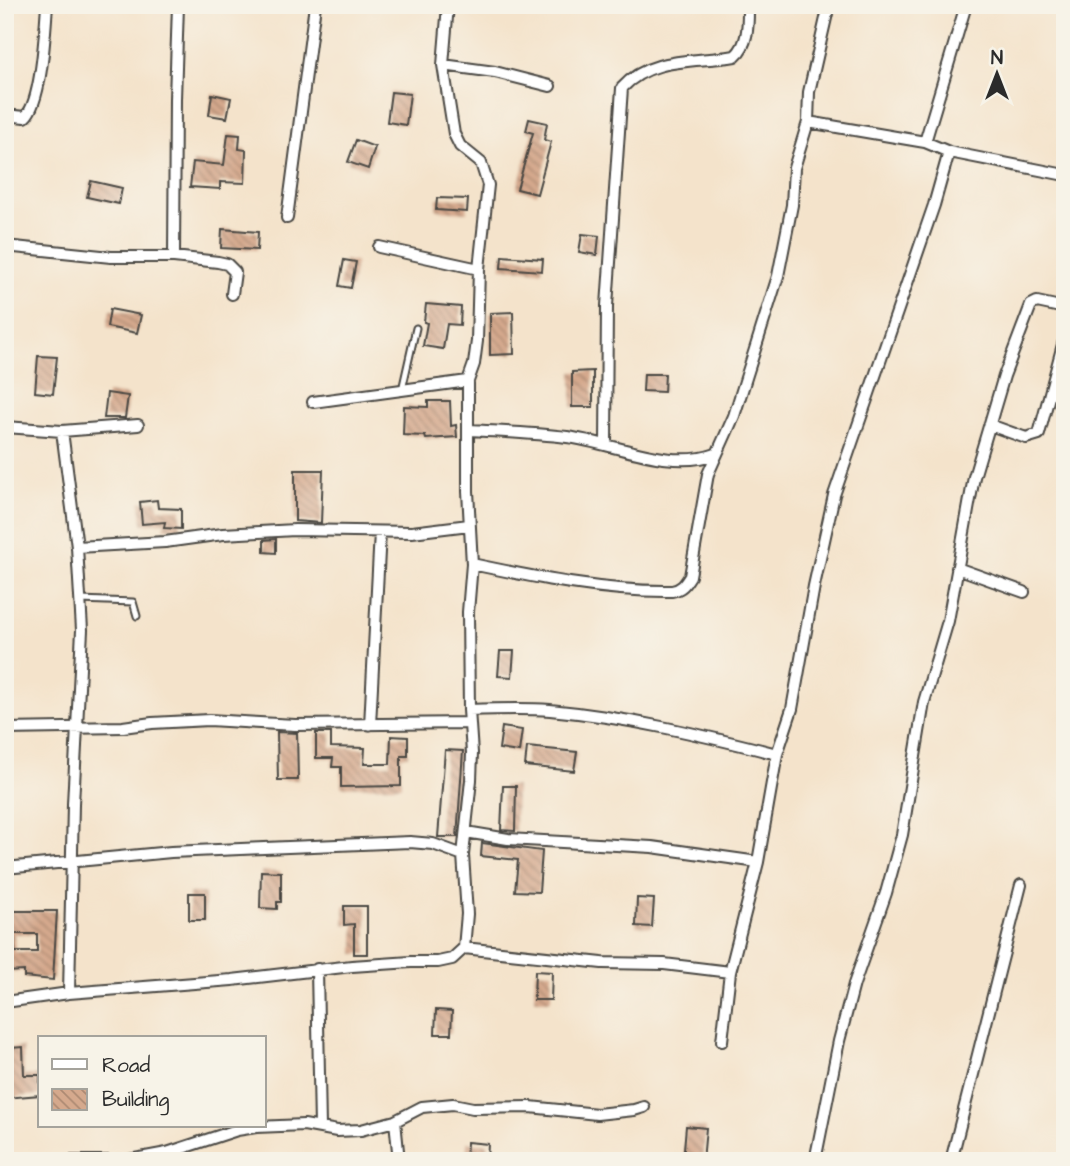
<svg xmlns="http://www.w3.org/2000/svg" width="1070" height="1166" font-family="'Architects Daughter',sans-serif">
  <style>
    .building { fill: url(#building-back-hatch); fill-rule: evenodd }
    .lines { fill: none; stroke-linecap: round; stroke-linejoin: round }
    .service-casing { stroke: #494743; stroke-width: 9 }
    .minor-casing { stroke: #494743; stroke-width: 14 }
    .service { stroke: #fff; stroke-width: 5 }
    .minor { stroke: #fff; stroke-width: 10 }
  </style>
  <defs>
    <pattern id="building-back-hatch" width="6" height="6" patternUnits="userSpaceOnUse" patternTransform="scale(1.75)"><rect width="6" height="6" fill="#d5a98d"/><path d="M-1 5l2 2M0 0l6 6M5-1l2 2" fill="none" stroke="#ad8a73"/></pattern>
  </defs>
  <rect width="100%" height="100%" fill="#f7f3e8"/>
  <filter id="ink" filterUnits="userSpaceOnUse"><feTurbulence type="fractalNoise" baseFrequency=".0143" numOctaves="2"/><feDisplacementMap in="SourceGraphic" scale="14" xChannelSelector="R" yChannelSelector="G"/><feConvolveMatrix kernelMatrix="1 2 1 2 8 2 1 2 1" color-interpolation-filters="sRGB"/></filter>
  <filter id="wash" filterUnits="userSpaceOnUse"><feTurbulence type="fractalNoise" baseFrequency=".00686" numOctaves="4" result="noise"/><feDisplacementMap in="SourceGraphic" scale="28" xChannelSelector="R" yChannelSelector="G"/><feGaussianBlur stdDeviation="1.57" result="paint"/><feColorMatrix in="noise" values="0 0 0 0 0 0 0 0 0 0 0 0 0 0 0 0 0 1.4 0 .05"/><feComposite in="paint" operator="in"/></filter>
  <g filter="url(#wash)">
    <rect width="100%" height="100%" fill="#f4e3cb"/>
    <g id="blocks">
      <path class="building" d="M 391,92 L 410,94 L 406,125 L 387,122 Z
        M 212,94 L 231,98 L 227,118 L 209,115 Z
        M 529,119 L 547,123 L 544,140 L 551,142 L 537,194 L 517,189 L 533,133 L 526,131 Z
        M 228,134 L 240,135 L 239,149 L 246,150 L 245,183 L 220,182 L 220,189 L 190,187 L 193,162 L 224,165 Z
        M 356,140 L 375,147 L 368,169 L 348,162 Z
        M 91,181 L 122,188 L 119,204 L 87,197 Z
        M 437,198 L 468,199 L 467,212 L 436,210 Z
        M 222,229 L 258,232 L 257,250 L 221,248 Z
        M 582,234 L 599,236 L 597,255 L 579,252 Z
        M 502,256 L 543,259 L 542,271 L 501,268 Z
        M 344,260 L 356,262 L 351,288 L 339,286 Z
        M 426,304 L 461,307 L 460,325 L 447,324 L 443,349 L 423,346 L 427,323 L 424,322 Z
        M 110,309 L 141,315 L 137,333 L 107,327 Z
        M 513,312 L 514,354 L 490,355 L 490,313 Z
        M 38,356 L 57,357 L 53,394 L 35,392 Z
        M 593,371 L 593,407 L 572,407 L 572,372 Z
        M 644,374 L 665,374 L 664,392 L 643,391 Z
        M 107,393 L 128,396 L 125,418 L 104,418 Z
        M 428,401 L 450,401 L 451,426 L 456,425 L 457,437 L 426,439 L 425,436 L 403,435 L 404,406 L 428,407 Z
        M 295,470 L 323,470 L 321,523 L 295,521 Z
        M 157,500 L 158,508 L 181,509 L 181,529 L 164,528 L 165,522 L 142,524 L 140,502 Z
        M 276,539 L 276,553 L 264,552 L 264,540 Z
        M 500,651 L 514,651 L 512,677 L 498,676 Z
        M 502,727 L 522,730 L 519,752 L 499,749 Z
        M 277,732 L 297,733 L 298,780 L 278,780 Z
        M 316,733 L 331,733 L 331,747 L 365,748 L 364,764 L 390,764 L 391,736 L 408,737 L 408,756 L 401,756 L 401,786 L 341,787 L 341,767 L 332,767 L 333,758 L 316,758 Z
        M 527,747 L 577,752 L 574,771 L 525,766 Z
        M 445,750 L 463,751 L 457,837 L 438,837 Z
        M 503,786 L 516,786 L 515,831 L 501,830 Z
        M 482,843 L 542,851 L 539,892 L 515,891 L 518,860 L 481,856 Z
        M 261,871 L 281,872 L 281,902 L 277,902 L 277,909 L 260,908 Z
        M 189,893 L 205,893 L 205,920 L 189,920 Z
        M 637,898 L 654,899 L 652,927 L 636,926 Z
        M 344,906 L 367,906 L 367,954 L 354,954 L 354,924 L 344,925 Z
        M 5,911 L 57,911 L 53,980 L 24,977 L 24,971 L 5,972 ZM 14,934 L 37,934 L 37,952 L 15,952 Z
        M 535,971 L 552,972 L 551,1000 L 534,1000 Z
        M 436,1010 L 452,1011 L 451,1034 L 435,1034 Z
        M 23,1047 L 24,1075 L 40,1075 L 40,1095 L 5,1098 L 5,1050 L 10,1050 L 10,1048 Z
        M 686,1126 L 706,1128 L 703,1161 L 683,1161 Z
        M 467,1142 L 488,1144 L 487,1161 L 466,1161 Z"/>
    </g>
  </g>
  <g filter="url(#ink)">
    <use href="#blocks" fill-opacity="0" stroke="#494743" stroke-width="2"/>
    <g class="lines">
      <defs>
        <path id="service" d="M 402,390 L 416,328
          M 80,600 L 133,602 L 137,616"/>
        <path id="minor" d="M 443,65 L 495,72 L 550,86
          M 5,115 L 25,117 C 42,102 45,30 47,5
          M 808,122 L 925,142 L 949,152 L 1065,175
          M 925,142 L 966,5
          M 287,218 L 315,5
          M 5,246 L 111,257 L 174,257 L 218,262 L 227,264 L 235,272 L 232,294
          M 379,247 L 479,269
          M 174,257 L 175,99 L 178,5
          M 313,402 L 468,381
          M 990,425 L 1026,438 L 1039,434 L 1065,337
          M 5,427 L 62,431 L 138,425
          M 469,430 C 502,432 535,433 567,437 C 615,443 669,471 716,454
          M 62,431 L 77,547 L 82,630 L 73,804 L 69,993
          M 606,445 L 607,306 L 622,88 C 651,56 695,63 735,56 C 749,44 748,23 748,5
          M 77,547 L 165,542 L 223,534 L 295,530 L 412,532 L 469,525
          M 472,564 C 538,578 604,592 672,591 C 682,589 685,584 690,576 L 708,474 L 734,416 L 778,276 L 792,205 L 794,168 L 808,122 L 809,92 L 829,5
          M 957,568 L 1024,592
          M 469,710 C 496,709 523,708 550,710 C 626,717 703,735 777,754
          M 370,725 L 380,532
          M 5,729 L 123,727 L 152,723 L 209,720 L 295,725 L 469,723
          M 466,832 L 508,839 L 652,847 L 758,862
          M 5,868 L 171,852 L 410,842 L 433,844 L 463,855
          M 464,948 L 602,963 L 664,964 L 730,972
          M 317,969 L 320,1127
          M 5,1002 L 69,993 L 232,980 L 352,966 L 411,962 L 438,962 L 452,959 L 464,948 L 467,914 L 463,855 L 471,780 L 472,753 L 469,710 L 468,612 L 472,564 L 468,491 L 468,381 L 474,364 L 477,341 L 479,269 L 488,185 L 481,163 L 460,146 L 454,134 L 443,65 L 448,5
          M 722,1041 L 730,972 L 758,862 L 777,754 L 792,709 L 814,586 L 834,495 L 934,205 L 949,152
          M 395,1121 L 399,1161
          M 5,1159 L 29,1161
          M 68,1161 L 119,1161
          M 124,1161 L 167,1153 L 237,1130 L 256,1127 L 304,1125 L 337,1131 L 361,1130 L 395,1121 L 422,1107 L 453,1104 L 473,1108 L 530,1107 L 597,1114 L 634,1110 L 644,1107
          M 815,1161 L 839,1041 L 854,984 L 886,893 L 902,835 L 924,702 L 948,621 L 974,477 L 1004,376 L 1031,305 L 1037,302 L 1065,308
          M 951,1161 L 1021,885"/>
      </defs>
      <use href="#service" class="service-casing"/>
      <use href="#minor" class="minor-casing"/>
      <use href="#service" class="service"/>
      <use href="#minor" class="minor"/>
    </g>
  </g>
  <rect width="1070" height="1166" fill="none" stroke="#f7f3e8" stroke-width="28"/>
  <rect x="38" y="1036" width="228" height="91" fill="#f7f3e8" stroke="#a5a39c" stroke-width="2"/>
  <rect x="52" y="1059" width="35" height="10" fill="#ffffff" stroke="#a5a39c" stroke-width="2"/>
  <text x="102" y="1072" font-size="21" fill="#2b2b2b">Road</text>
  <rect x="52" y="1089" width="35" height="21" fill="url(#building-back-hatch)" stroke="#a5a39c" stroke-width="2"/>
  <text x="102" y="1106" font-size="21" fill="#2b2b2b">Building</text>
  <g transform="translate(997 74)" stroke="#f7f3e8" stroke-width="5" paint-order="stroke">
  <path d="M0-5L12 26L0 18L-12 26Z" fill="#2b2b2b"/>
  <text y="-10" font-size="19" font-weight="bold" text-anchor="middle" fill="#2b2b2b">N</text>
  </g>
</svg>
